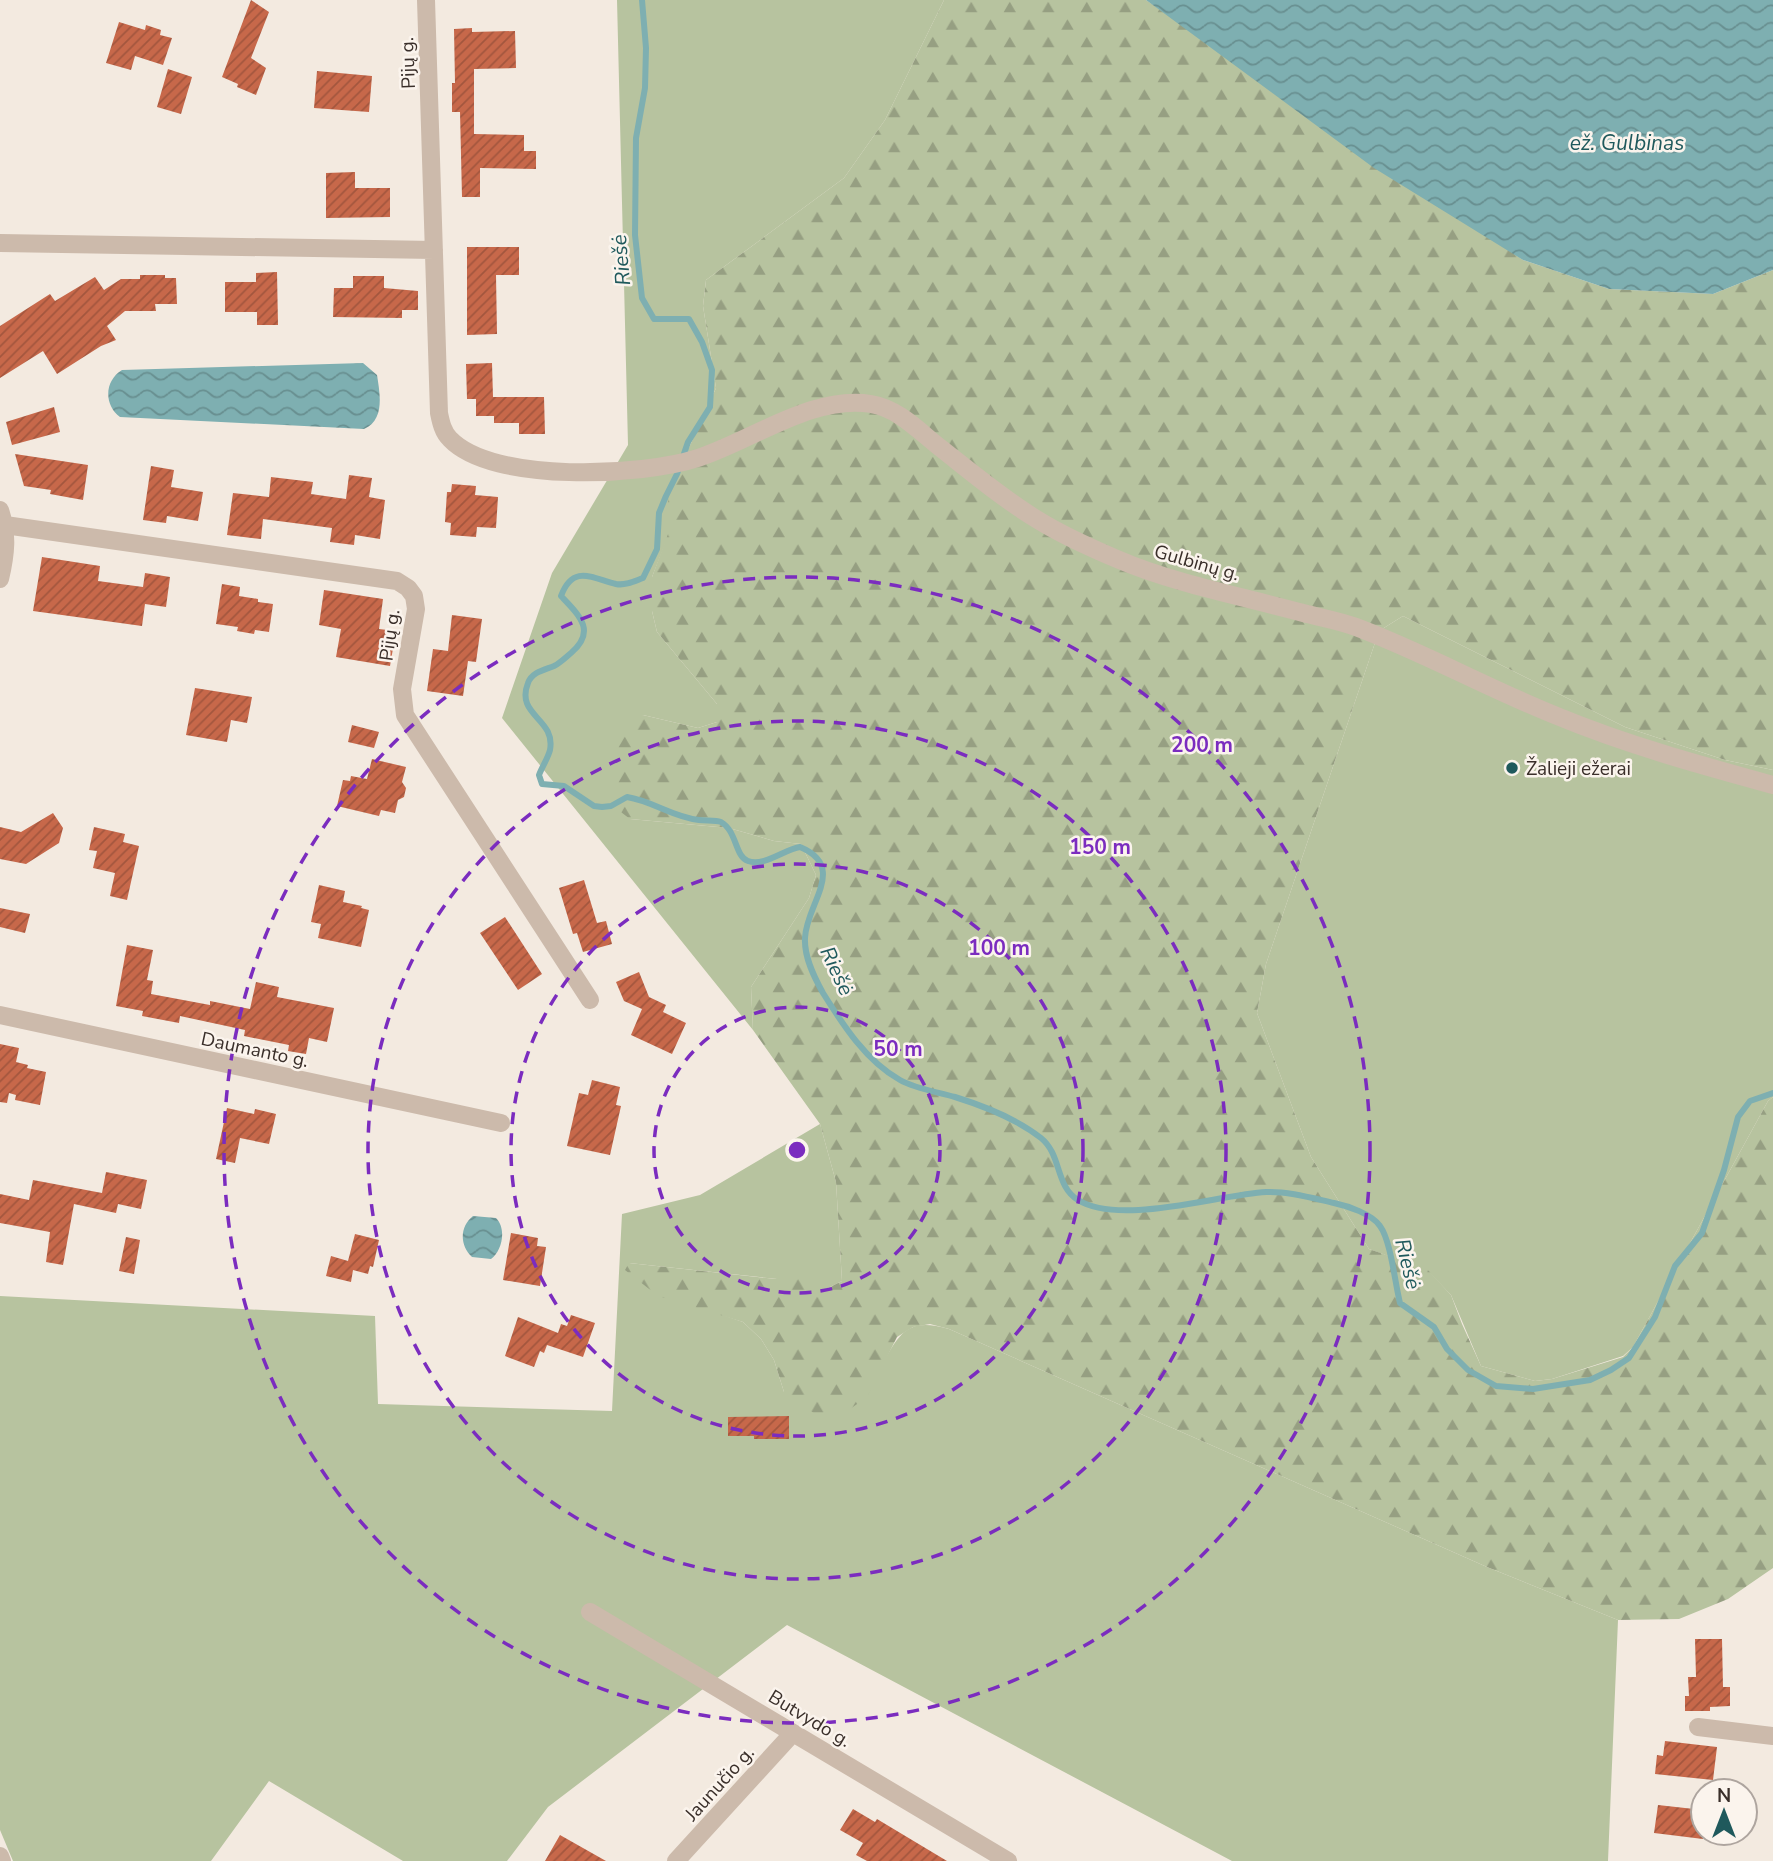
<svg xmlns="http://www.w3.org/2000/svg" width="1773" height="1861" font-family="'Nunito Sans',sans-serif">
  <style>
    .grass { fill: #b7c39f }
    .forest { fill: url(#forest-firs) }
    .water { fill: url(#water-waves) }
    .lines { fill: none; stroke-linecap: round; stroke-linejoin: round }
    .stream { stroke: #7eafb1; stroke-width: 6 }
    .building { fill: url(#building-hatch) }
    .minor { stroke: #ccbaab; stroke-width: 18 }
    .ring { fill: none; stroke: #7b2cbf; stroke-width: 3.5; stroke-dasharray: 12 9 }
    .poi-dot { fill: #1f595c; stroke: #fbf4ed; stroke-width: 2.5 }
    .labels { text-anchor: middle; stroke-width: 5; stroke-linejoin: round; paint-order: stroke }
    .street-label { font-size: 19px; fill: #3a2f2a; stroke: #fbf4ed }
    .poi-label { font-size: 19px; fill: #3a2f2a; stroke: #fbf4ed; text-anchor: start }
    .water-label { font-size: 21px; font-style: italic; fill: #1f595c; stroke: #fbf4ed }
    .centre { fill: #7b2cbf; stroke: #fbf4ed; stroke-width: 3.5 }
    .ring-label { font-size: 21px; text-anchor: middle; font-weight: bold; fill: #7b2cbf; stroke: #fbf4ed; stroke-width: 5; stroke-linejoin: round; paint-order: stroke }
  </style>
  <defs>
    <pattern id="forest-firs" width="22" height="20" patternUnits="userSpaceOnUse" patternTransform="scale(1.75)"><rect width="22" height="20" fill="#b7c39f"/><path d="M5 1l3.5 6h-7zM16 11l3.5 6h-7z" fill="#969f82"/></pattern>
    <pattern id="water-waves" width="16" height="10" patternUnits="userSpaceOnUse" patternTransform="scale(1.75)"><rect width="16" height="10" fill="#7eafb1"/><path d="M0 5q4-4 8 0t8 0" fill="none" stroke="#688f90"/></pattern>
    <pattern id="building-hatch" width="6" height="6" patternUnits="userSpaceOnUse" patternTransform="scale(1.75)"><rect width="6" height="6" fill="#c7684a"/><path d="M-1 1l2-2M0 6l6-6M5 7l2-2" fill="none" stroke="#a3563e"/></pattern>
  </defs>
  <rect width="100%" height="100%" fill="#f3eae0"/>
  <path class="grass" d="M 617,0 L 944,0 L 885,120 L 844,178 L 706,280 L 703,306 L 716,388 L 668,494 L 669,534 L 652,577 L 652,611 L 657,632 L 717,704 L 717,722 L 698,728 L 643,715 L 630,819 L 729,828 L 774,841 L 801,844 L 816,875 L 809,898 L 751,987 L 753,1030 L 502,718 L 552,573 L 628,445 Z
    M 1403,616 L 1625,727 L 1725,760 L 1773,770 L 1773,1097 L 1768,1101 L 1633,1347 L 1623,1356 L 1552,1379 L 1535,1381 L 1481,1366 L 1451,1295 L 1427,1270 L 1369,1249 L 1311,1157 L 1257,1013 L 1266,964 L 1379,631 Z
    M 820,1124 L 836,1182 L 842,1281 L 822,1291 L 777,1279 L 629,1263 L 708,1310 L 743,1322 L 761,1339 L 774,1360 L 784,1392 L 883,1363 C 901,1330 910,1318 949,1329 L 1487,1567 L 1618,1620 L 1608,1861 L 1232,1861 L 787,1625 L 548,1807 L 507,1861 L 403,1861 L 269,1781 L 211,1861 L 13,1861 L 0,1830 L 0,1296 L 375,1316 L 378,1404 L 612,1411 L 622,1214 L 700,1195 Z"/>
  <path class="forest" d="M 944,0 L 1146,0 L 1523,260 L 1609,289 L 1713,294 L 1773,270 L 1773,770 L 1725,760 L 1625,727 L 1403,616 L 1379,631 L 1266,964 L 1257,1013 L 1311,1157 L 1369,1249 L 1427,1269 L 1451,1295 L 1462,1324 L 1481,1366 L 1535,1381 L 1552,1379 L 1623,1357 L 1633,1347 L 1768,1101 L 1773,1097 L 1773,1568 L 1728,1599 L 1679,1619 L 1618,1620 L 1487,1567 L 949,1329 L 930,1324 L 913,1327 L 897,1337 L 867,1397 L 843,1414 L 815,1414 L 784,1392 L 774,1360 L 761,1339 L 743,1322 L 658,1296 L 625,1270 L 629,1263 L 776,1279 L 797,1265 L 822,1291 L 842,1281 L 836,1182 L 820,1124 L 753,1030 L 751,987 L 809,898 L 816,875 L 801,844 L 774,841 L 729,828 L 630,819 L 617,809 L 613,751 L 623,731 L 643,715 L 698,728 L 717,722 L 717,704 L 657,632 L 652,611 L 652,577 L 668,534 L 668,494 L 716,388 L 703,306 L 706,280 L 844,178 L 885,120 Z"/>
  <path class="water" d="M 1146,0 L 1773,0 L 1773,270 L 1713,294 L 1609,289 L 1523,260 L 1374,168 Z
    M 363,363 L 377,375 C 380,394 385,420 364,429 L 120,417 C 104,405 104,381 122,370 Z
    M 473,1216 L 496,1218 C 507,1229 502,1251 491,1259 L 472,1257 C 460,1246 459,1227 473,1216 Z"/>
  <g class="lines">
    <path class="stream" d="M 642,0 L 646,48 L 645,88 L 636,138 L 635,235 L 642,298 L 654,319 L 689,319 L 702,342 L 712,370 L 710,407 L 688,442 L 677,474 L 666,496 L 659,513 L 657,549 L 643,578 C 635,581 625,586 616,584 C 592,578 573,564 561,596 C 579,615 597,631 571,653 C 566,657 560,663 554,666 C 544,670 532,672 528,683 C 515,716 556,718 550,750 C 548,758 542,767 539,775 L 542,784 L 564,786 L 594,806 L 602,807 L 611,806 L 627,797 C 653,801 672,817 699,820 C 706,821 715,820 721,822 C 737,831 735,857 748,861 C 764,867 785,849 800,847 C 848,867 806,904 805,938 C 804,957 814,977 823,993 C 843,1025 866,1061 900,1080 C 916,1089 938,1092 955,1097 C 984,1106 1018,1120 1041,1138 C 1062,1155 1055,1186 1078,1200 C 1120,1226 1217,1195 1266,1192 C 1288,1191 1312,1198 1334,1203 C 1348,1206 1372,1214 1380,1226 C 1391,1241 1395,1284 1400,1303 L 1434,1327 L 1447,1349 L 1468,1370 L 1496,1386 L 1533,1389 L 1590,1380 L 1611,1370 L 1629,1358 L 1655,1317 L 1675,1266 L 1702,1233 L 1724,1170 L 1738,1117 L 1750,1101 L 1773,1093"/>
  </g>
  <path class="building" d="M 251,0 L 269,12 L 251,58 L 266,68 L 256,95 L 237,87 L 238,84 L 222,77 Z
    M 119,22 L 145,30 L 146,25 L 161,30 L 160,35 L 172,38 L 163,65 L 135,56 L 131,70 L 106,63 Z
    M 472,28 L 472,32 L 515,31 L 516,68 L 474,69 L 474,134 L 524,135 L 524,151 L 536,151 L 536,169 L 480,168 L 480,197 L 462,197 L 460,112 L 452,112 L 452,83 L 455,83 L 454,29 Z
    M 168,69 L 192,77 L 181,114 L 157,107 Z
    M 317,71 L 372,76 L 369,112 L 314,108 Z
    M 355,172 L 355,188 L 390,188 L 390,217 L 326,218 L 326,173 Z
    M 467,247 L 519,247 L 519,275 L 496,275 L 497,334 L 467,335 Z
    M 277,272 L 278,325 L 257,325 L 257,312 L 225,312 L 225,282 L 256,282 L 256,273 Z
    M 140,275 L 165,275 L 165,278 L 176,278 L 177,304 L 155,304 L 156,311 L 125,311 L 107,326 L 116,340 L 101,346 L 57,374 L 43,351 L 0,378 L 0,326 L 50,294 L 55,301 L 95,277 L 104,290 L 121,279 L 140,279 Z
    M 353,276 L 384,276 L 384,288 L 418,291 L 418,310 L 402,310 L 402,318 L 333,317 L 334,288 L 353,288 Z
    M 492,363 L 493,397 L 544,397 L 545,434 L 519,434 L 519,423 L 494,423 L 494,416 L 476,416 L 476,399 L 467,399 L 466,364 Z
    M 54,407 L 60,432 L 12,445 L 6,422 Z
    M 15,454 L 88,465 L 83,500 L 50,494 L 51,490 L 24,486 Z
    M 151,466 L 174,470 L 171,487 L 203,492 L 198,521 L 167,516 L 166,523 L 143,520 Z
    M 349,475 L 372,478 L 369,497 L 385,500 L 380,539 L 355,535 L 354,545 L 330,542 L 332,528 L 263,519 L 261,539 L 227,535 L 233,493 L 269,497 L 271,477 L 313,482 L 311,494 L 346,499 Z
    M 452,484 L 476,486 L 475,495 L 498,497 L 496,528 L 477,527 L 476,537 L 450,535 L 451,523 L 445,522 L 447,492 L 451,492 Z
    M 42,557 L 100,566 L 98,581 L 143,587 L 145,573 L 170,577 L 166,607 L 145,604 L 142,626 L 33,611 Z
    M 222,584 L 240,587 L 239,596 L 258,599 L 258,602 L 273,604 L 269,632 L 255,630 L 254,634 L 237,631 L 238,627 L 216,624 Z
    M 324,590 L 383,599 L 379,629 L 396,631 L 390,666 L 336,657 L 341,629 L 319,625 Z
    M 452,615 L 482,619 L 476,662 L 468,661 L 463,696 L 427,691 L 433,649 L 448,651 Z
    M 195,688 L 252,697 L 247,723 L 231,720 L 227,742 L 186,735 Z
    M 352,725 L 379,732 L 374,748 L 348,742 Z
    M 372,759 L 406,767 L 402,782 L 406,788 L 404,797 L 398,800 L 395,813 L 381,810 L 379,816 L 337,806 L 343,780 L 350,781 L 351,776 L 367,779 Z
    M 53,813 L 63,828 L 59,843 L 26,864 L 0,859 L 0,827 L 21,832 Z
    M 94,827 L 125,834 L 123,842 L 139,846 L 127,900 L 110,896 L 115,873 L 93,868 L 97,851 L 89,850 Z
    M 584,880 L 597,923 L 606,921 L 612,944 L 583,952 L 577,933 L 573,934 L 559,888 Z
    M 319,885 L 345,891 L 343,902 L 362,906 L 361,908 L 369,910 L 361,947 L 318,938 L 321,924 L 311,922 Z
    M 0,908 L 30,914 L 25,933 L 0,927 Z
    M 505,917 L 542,974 L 518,990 L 480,933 Z
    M 127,945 L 153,950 L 147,980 L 153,981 L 151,994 L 210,1005 L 210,1001 L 250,1009 L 256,982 L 279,987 L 277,997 L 334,1008 L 327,1042 L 309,1038 L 306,1054 L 288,1051 L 289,1045 L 244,1036 L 245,1030 L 180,1016 L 179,1023 L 142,1016 L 143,1011 L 116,1006 Z
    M 639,972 L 649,997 L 666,1005 L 663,1012 L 686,1023 L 672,1054 L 631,1035 L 642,1009 L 624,1001 L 616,982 Z
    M 0,1044 L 19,1048 L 16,1062 L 28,1065 L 27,1068 L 46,1072 L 40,1105 L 15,1100 L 16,1095 L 9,1093 L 7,1103 L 0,1102 Z
    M 592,1080 L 620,1087 L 616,1105 L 621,1106 L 610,1155 L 567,1146 L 579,1093 L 588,1095 Z
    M 227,1108 L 254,1114 L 255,1109 L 276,1114 L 269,1144 L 240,1138 L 235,1163 L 216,1159 Z
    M 106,1172 L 147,1180 L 141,1209 L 118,1204 L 116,1213 L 74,1204 L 63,1265 L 46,1262 L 50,1232 L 0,1223 L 0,1194 L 29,1200 L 33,1180 L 102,1193 Z
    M 511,1233 L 538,1238 L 537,1246 L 546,1247 L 540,1286 L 503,1280 Z
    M 355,1234 L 379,1240 L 373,1267 L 370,1266 L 368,1274 L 353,1270 L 351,1282 L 326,1276 L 331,1256 L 348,1261 Z
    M 126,1237 L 140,1240 L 134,1274 L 119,1271 Z
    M 571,1315 L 595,1323 L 583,1357 L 547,1345 L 544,1353 L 540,1351 L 534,1367 L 505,1356 L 518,1317 L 558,1333 L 561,1324 L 567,1326 Z
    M 789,1416 L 789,1439 L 754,1439 L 754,1436 L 728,1436 L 728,1417 Z
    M 1695,1639 L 1722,1639 L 1723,1687 L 1730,1687 L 1730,1706 L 1710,1707 L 1710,1711 L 1685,1711 L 1685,1696 L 1689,1696 L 1688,1677 L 1696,1677 Z
    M 1665,1741 L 1717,1747 L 1713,1780 L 1655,1774 L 1657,1755 L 1663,1756 Z
    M 1658,1805 L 1703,1810 L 1703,1839 L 1654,1833 Z
    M 853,1809 L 875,1822 L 877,1819 L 947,1861 L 867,1861 L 856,1855 L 863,1843 L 840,1830 Z
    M 560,1835 L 606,1861 L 545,1861 Z"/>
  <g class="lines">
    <path class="minor" d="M 426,0 L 439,413 C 441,423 443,432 450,439 C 493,484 643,476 698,458 C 751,441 814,394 871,404 C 897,408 918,430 938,446 C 970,471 1003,499 1038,520 C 1062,535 1091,548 1117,559 C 1175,584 1245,597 1307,614 C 1323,618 1340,621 1356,627 C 1425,653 1489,689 1557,716 C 1627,745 1700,765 1773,785
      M 0,243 L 434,250
      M 0,510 C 8,534 6,554 0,579
      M 5,525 L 397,581 L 408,588 L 414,596 L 416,609 L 402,689 L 405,715 L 590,1000
      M 0,1015 L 501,1123
      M 590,1612 L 1008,1861
      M 1698,1727 L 1773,1736
      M 0,1856 L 2,1861
      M 676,1861 L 793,1733"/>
  </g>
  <g class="ring">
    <circle cx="797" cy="1150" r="143"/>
    <circle cx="797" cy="1150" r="286"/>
    <circle cx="797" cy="1150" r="429"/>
    <circle cx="797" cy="1150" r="573"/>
  </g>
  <circle class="poi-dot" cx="1512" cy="768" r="7"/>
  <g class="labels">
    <g class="street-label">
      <text transform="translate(407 63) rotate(-92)" y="7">Pijų g.</text>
      <text transform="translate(1197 562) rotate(16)" y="7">Gulbinų g.</text>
      <text transform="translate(389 635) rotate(-82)" y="7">Pijų g.</text>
      <text transform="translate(255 1049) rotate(12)" y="7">Daumanto g.</text>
      <text transform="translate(810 1718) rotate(31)" y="7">Butvydo g.</text>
      <text transform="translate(719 1783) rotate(-48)" y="7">Jaunučio g.</text>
    </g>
    <g class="poi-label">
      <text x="1526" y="775">Žalieji ežerai</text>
    </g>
    <g class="water-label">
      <text x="1627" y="150">ež. Gulbinas</text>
      <text transform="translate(621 260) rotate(-95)" y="7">Riešė</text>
      <text transform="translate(837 971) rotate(65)" y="7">Riešė</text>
      <text transform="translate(1408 1264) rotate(76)" y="7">Riešė</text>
    </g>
  </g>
  <circle cx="797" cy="1150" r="10" class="centre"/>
  <g class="ring-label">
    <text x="1202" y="752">200 m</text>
    <text x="1100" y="854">150 m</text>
    <text x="999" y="955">100 m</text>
    <text x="898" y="1056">50 m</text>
  </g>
  <g transform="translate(1724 1812)"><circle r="33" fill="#fbf4ed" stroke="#aea59f" stroke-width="2"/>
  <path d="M0-5L12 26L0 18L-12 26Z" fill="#1f595c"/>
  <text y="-10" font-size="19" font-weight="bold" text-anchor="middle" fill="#3a2f2a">N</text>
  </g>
</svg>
